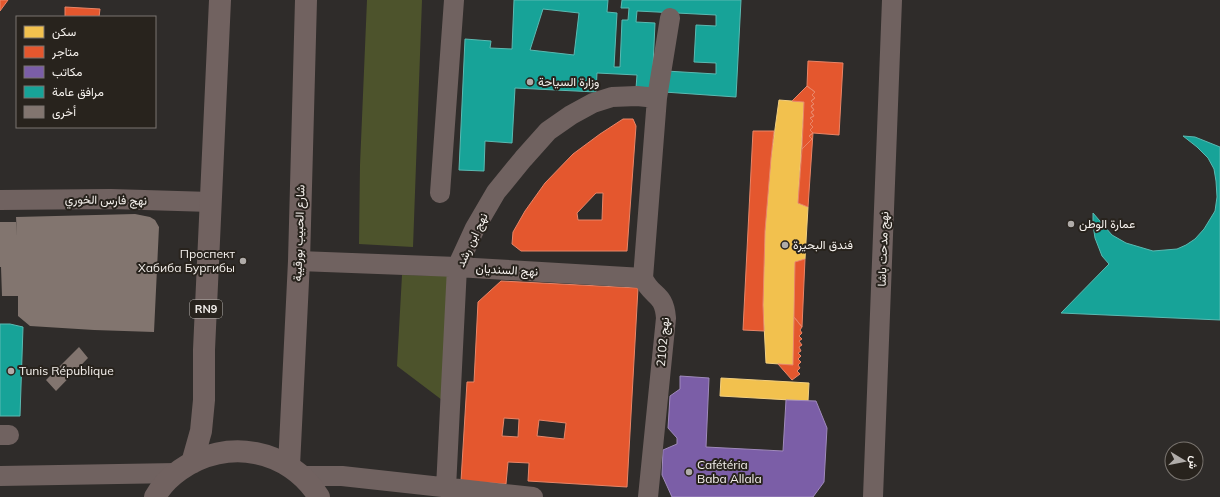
<svg xmlns="http://www.w3.org/2000/svg" width="1220" height="497" font-family="Mulish,Vazirmatn,sans-serif">
  <style>
    .green { fill: #4d532c }
    .homes { fill: #f2c14e; stroke: #f3cf7e }
    .shops { fill: #e4572e; stroke: #e98567; fill-rule: evenodd }
    .offices { fill: #7b5ea7; stroke: #a08abc }
    .public { fill: #17a398; stroke: #5abab2; fill-rule: evenodd }
    .building { fill: #82756f }
    .lines { fill: none; stroke-linecap: round; stroke-linejoin: round }
    .minor { stroke: #706260; stroke-width: 20 }
    .major { stroke: #716260; stroke-width: 22 }
    .poi-dot { fill: #b0aca9; stroke: #28231d; stroke-width: 1.5 }
    .labels { text-anchor: middle; stroke-width: 4; stroke-linejoin: round; paint-order: stroke }
    .shield { fill: #28231d; stroke: #b8b3af; stroke-width: 1 }
    .shield-label { font-size: 11px; font-weight: bold; fill: #f5f1ed }
    .poi-label { font-size: 12px; fill: #f5f1ed; stroke: #28231d; text-anchor: start }
    .street-label { font-size: 12px; fill: #f5f1ed; stroke: #28231d }
  </style>
  <rect width="100%" height="100%" fill="#2f2c2a"/>
  <path class="green" d="M 367,0 L 422,0 L 413,247 L 359,244 L 360,165 Z
    M 402,275 L 454,276 L 446,403 L 397,366 Z"/>
  <path class="homes" d="M 779,100 L 804,102 L 798,203 L 808,207 L 805,259 L 795,262 L 793,365 L 766,363 L 763,305 L 765,231 L 771,158 Z
    M 721,378 L 809,383 L 808,401 L 720,396 Z"/>
  <path class="shops" d="M 0,0 L 8,0 L 0,11 Z
    M 65,7 L 100,9 L 99,17 L 65,17 Z
    M 808,61 L 843,63 L 839,135 L 813,133 L 810,130 L 813,127 L 810,124 L 813,121 L 810,118 L 814,116 L 811,112 L 814,110 L 811,106 L 814,104 L 811,101 L 815,98 L 812,95 L 815,92 L 807,86 Z
    M 807,86 L 815,92 L 812,95 L 815,98 L 811,101 L 814,104 L 811,106 L 814,110 L 811,112 L 814,116 L 810,118 L 813,121 L 810,124 L 813,127 L 810,130 L 813,133 L 809,136 L 812,139 L 802,149 L 804,102 L 792,101 Z
    M 623,119 L 633,119 L 636,126 L 627,251 L 521,251 L 512,244 L 513,232 L 525,211 L 545,183 L 573,154 L 600,134 ZM 596,193 L 603,193 L 602,220 L 578,220 L 577,213 Z
    M 753,131 L 774,131 L 771,158 L 765,231 L 763,305 L 764,331 L 743,330 Z
    M 813,133 L 808,207 L 798,203 L 802,149 L 812,139 L 809,136 Z
    M 805,259 L 802,327 L 794,317 L 795,262 Z
    M 501,281 L 638,288 L 627,487 L 528,481 L 529,463 L 508,462 L 506,484 L 461,481 L 467,382 L 474,382 L 478,302 ZM 504,418 L 519,419 L 518,437 L 502,436 ZM 539,420 L 566,423 L 564,439 L 537,436 Z
    M 794,317 L 802,327 L 800,330 L 802,333 L 799,336 L 802,339 L 799,341 L 802,345 L 799,347 L 801,351 L 798,353 L 801,356 L 798,359 L 801,362 L 798,365 L 800,368 L 797,371 L 800,374 L 792,380 L 778,364 L 793,365 Z"/>
  <path class="offices" d="M 680,376 L 709,378 L 706,447 L 783,451 L 786,400 L 816,401 L 827,428 L 824,482 L 813,497 L 672,497 L 662,475 L 663,450 L 677,444 L 677,438 L 668,428 L 670,396 L 680,389 Z"/>
  <path class="public" d="M 514,0 L 608,0 L 607,12 L 617,13 L 614,67 L 620,67 L 622,20 L 628,20 L 629,8 L 621,8 L 622,0 L 741,0 L 736,97 L 664,92 L 666,71 L 716,74 L 716,63 L 694,62 L 696,25 L 716,26 L 716,15 L 637,11 L 636,22 L 655,23 L 652,89 L 636,88 L 637,75 L 597,73 L 596,92 L 515,88 L 512,143 L 485,141 L 484,171 L 459,170 L 465,39 L 491,41 L 490,48 L 512,49 ZM 543,9 L 579,13 L 574,55 L 530,50 Z
    M 1183,136 L 1195,137 L 1220,147 L 1220,320 L 1061,313 L 1109,264 L 1102,256 L 1095,238 L 1093,225 L 1093,213 L 1112,235 L 1126,243 L 1153,251 L 1177,249 L 1186,245 L 1195,239 L 1204,229 L 1215,211 L 1217,197 L 1216,181 L 1214,169 L 1208,158 L 1197,147 Z
    M 0,324 L 10,324 L 23,327 L 20,416 L 0,416 Z"/>
  <path class="building" d="M 135,214 L 150,217 L 155,220 L 159,227 L 154,332 L 94,330 L 30,326 L 18,316 L 18,296 L 2,296 L 1,267 L 0,267 L 0,222 L 16,222 L 17,236 L 16,217 Z
    M 79,347 L 88,358 L 56,391 L 46,380 Z"/>
  <g class="lines">
    <path class="minor" d="M 440,193 L 454,0
      M 0,200 L 111,199 L 211,202
      M 299,261 L 457,267 L 643,278
      M 0,435 L 9,435
      M 0,476 L 177,473
      M 303,476 L 342,476 L 533,497
      M 446,488 L 457,267 L 475,228 L 496,192 L 523,159 L 548,131 L 571,115 L 593,103 L 612,97 L 637,96 L 657,98
      M 648,497 L 666,318 C 664,292 652,298 643,278 L 657,98 L 670,18
      M 873,497 L 892,0"/>
    <path class="major" d="M 192,463 L 201,431 L 204,400 L 204,350 L 220,0
      M 289,466 L 299,261 L 306,0
      M 155,497 C 161,486 170,477 180,470 C 227,437 289,449 319,497"/>
  </g>
  <g class="poi-dot">
    <circle cx="530" cy="82" r="4"/>
    <circle cx="1071" cy="224" r="4"/>
    <circle cx="785" cy="245" r="4"/>
    <circle cx="243" cy="261" r="4"/>
    <circle cx="11" cy="371" r="4"/>
    <circle cx="689" cy="472" r="4"/>
  </g>
  <g class="labels">
    <rect class="shield" x="190" y="300" width="32" height="18" rx="3"/>
    <g class="shield-label">
      <text x="206" y="313">RN9</text>
    </g>
    <g class="poi-label">
      <text x="538" y="86">وزارة السياحة</text>
      <text x="1079" y="228">عمارة الوطن</text>
      <text x="793" y="249">فندق البحيرة</text>
      <text x="235" y="258" text-anchor="end">Проспект<tspan x="235" dy="14">Хабиба Бургибы</tspan></text>
      <text x="19" y="375">Tunis République</text>
      <text x="697" y="469">Cafétéria<tspan x="697" dy="14">Baba Allala</tspan></text>
    </g>
    <g class="street-label">
      <text transform="translate(106 200) rotate(1)" y="4">نهج فارس الخوري</text>
      <text transform="translate(299 233) rotate(-88)" y="4">شارع الحبيب بورقيبة</text>
      <text transform="translate(472 240) rotate(-65)" y="4">نهج ابن رشد</text>
      <text transform="translate(883 249) rotate(-88)" y="4">نهج مدحت باشا</text>
      <text transform="translate(507 270) rotate(3)" y="4">نهج السنديان</text>
      <text transform="translate(663 342) rotate(-85)" y="4">نهج 2102</text>
    </g>
  </g>
  <rect x="16" y="16" width="140" height="112" fill="#28231d" stroke="#7a7570"/>
  <rect x="24" y="26" width="20" height="12" fill="#f2c14e" stroke="#7a7570"/>
  <text x="52" y="36" font-size="12" fill="#f5f1ed">سكن</text>
  <rect x="24" y="46" width="20" height="12" fill="#e4572e" stroke="#7a7570"/>
  <text x="52" y="56" font-size="12" fill="#f5f1ed">متاجر</text>
  <rect x="24" y="66" width="20" height="12" fill="#7b5ea7" stroke="#7a7570"/>
  <text x="52" y="76" font-size="12" fill="#f5f1ed">مكاتب</text>
  <rect x="24" y="86" width="20" height="12" fill="#17a398" stroke="#7a7570"/>
  <text x="52" y="96" font-size="12" fill="#f5f1ed">مرافق عامة</text>
  <rect x="24" y="106" width="20" height="12" fill="#82756f" stroke="#7a7570"/>
  <text x="52" y="116" font-size="12" fill="#f5f1ed">أخرى</text>
  <g transform="translate(1184 461) rotate(100)"><circle r="19" fill="#28231d" stroke="#7a7570"/>
  <path d="M0-3L7 15L0 10L-7 15Z" fill="#b0aca9"/>
  <text y="-6" font-size="11" font-weight="bold" text-anchor="middle" fill="#f5f1ed">ش</text>
  </g>
</svg>
